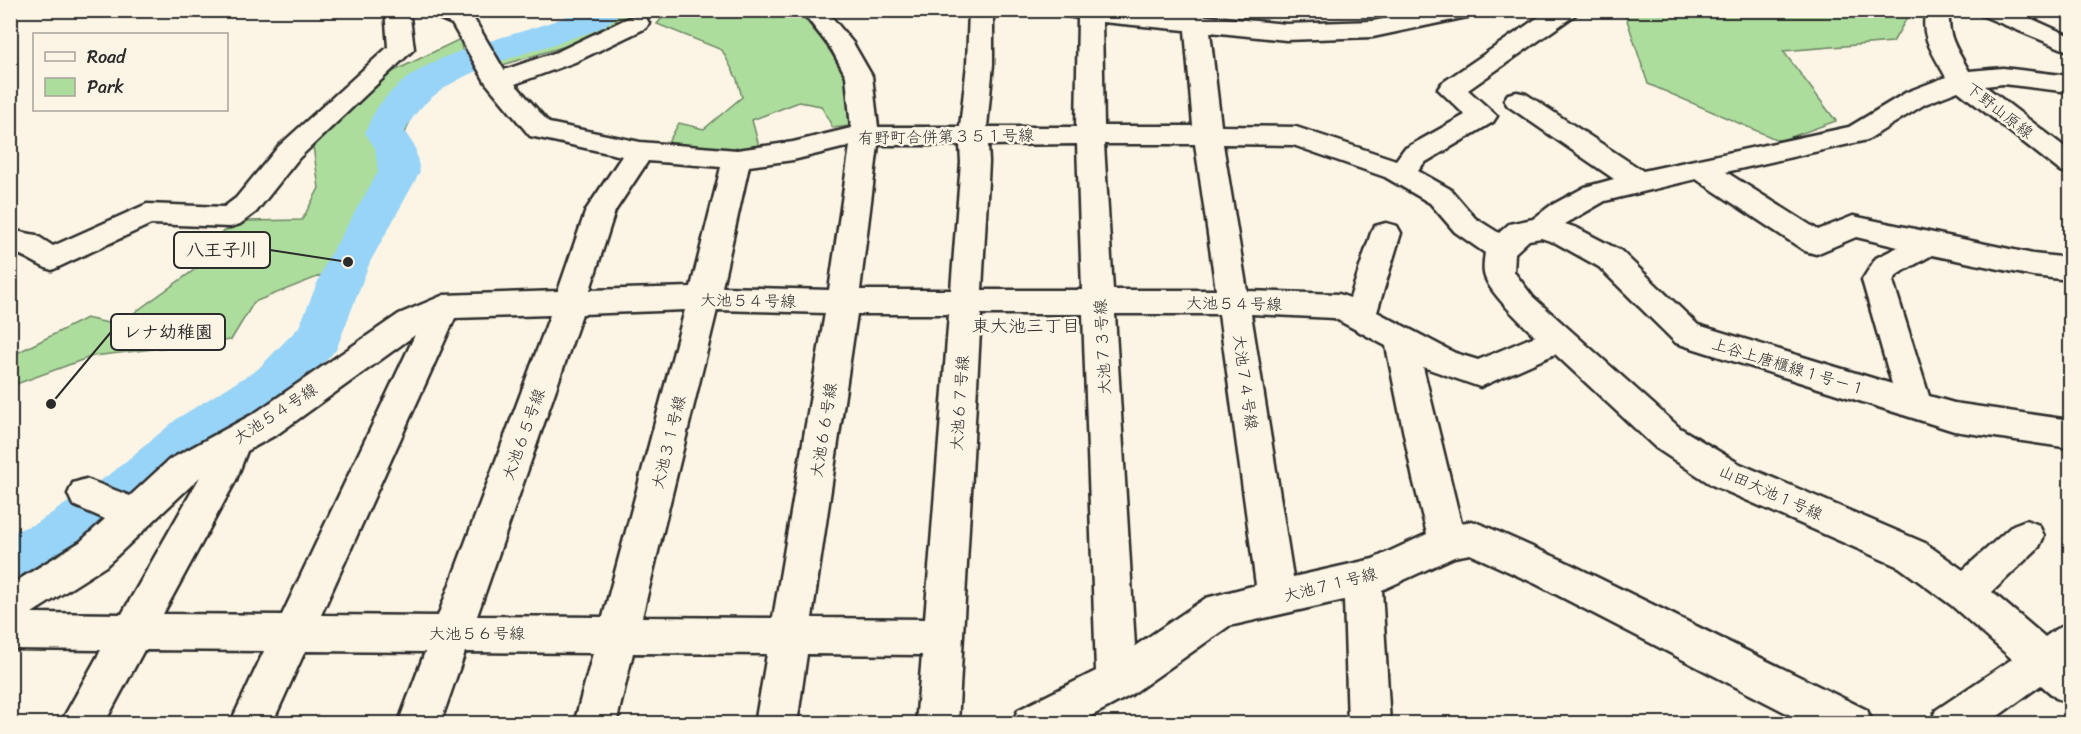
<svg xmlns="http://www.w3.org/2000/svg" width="2081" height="734" font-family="Sriracha,'Klee One',sans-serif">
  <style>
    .green { fill: #addd9d; stroke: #6c8464; stroke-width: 1.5 }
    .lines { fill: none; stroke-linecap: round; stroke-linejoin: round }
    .river { fill: #97d4f8; fill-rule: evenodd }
    .minor-casing { stroke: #2b2b2b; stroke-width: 5 }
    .minor { fill: #fcf5e5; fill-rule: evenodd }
    .labels { text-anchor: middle; stroke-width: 5; stroke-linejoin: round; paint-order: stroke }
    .street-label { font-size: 16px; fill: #2b2b2b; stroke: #fcf5e5 }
    .neighbourhood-label { font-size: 18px; fill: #2b2b2b; stroke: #fcf5e5 }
    .leader { fill: none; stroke: #2b2b2b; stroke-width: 2 }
    .callout-dot { fill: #2b2b2b; stroke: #fcf5e5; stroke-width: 2 }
    .callout { fill: #fcf5e5; stroke: #2b2b2b; stroke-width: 2 }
    .callout-label { font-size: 18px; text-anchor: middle; font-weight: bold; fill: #2b2b2b }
  </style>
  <rect width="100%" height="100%" fill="#fcf5e5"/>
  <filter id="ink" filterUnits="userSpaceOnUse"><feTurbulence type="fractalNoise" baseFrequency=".0167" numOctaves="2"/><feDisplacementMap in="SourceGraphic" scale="12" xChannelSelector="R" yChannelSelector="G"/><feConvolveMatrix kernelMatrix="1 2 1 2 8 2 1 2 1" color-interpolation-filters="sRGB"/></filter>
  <g filter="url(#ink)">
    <path class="green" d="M 594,11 L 648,11 L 599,36 L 496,67 L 488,48 L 586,18 Z
      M 668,11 L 798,11 L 823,41 L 846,75 L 849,126 L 833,128 L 821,106 L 799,102 L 752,120 L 759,146 L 724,149 L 668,143 L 679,123 L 704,129 L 742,97 L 737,79 L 722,50 L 657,24 Z
      M 1624,11 L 1624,10 L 1911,11 L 1893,42 L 1783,51 L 1836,121 L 1780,141 L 1648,84 Z
      M 460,39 L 464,59 L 405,90 L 410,121 L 389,173 L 330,272 L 254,302 L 231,340 L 93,356 L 11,386 L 11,356 L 86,318 L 117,325 L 197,268 L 221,257 L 196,249 L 241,221 L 302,220 L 319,188 L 312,139 L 390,73 Z"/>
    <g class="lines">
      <path class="river" d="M 581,10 L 621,10 C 608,29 590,32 569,39 C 515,58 430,75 405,132 L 415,147 L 420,172 L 370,262 L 336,350 L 292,395 L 214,446 L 149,504 L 75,557 L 10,582 L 10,533 L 37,523 L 113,472 L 178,418 L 258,369 L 299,327 L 326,262 L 378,172 L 375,148 L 365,133 C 369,123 373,113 380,104 C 428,44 515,41 581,10 Z"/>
      <defs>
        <path id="minor" d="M 385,10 L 409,10 L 414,49 L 299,158 L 256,212 L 240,224 L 230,227 L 151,224 L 52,270 C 37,266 25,254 10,252 L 10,230 L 36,235 L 53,246 L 147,204 L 224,207 L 236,198 L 279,146 L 388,47 Z
          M 428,10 L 463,10 L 471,14 L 504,70 L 557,52 L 628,18 L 637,16 L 646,18 L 649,23 L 646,28 L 575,62 L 515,84 L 549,123 L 640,142 L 737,150 L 793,142 L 851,128 L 846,76 L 832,50 L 801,10 L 826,10 L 853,43 L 872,76 L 878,127 L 960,127 L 967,64 L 969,10 L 993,10 L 993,64 L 987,127 L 1076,127 L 1078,18 L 1062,15 L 1059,10 L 1141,10 L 1286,24 L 1373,21 L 1428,10 L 1479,10 L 1476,15 L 1467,17 L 1373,37 L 1286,40 L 1210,32 L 1221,126 L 1296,127 L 1396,160 L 1404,149 L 1465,115 L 1438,89 L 1442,83 L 1549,10 L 1578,10 L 1575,15 L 1468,90 L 1497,116 L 1493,122 L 1424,163 L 1418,171 L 1450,189 L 1475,218 L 1499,233 L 1509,224 L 1533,219 L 1550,206 L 1585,187 L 1614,179 L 1508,106 L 1504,100 L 1508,94 L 1517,92 L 1526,94 L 1643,171 L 1849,127 L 1907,92 L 1946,77 C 1934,55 1919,36 1926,10 L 1950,10 C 1945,34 1958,51 1969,71 L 2003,68 L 2070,76 L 2070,92 L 2003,84 L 1985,86 L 2070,151 L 2070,173 L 2060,171 L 1958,91 L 1925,104 L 1867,140 L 1726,172 L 1818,230 L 1853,216 L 2033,254 L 2070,258 L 2070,280 L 2033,276 L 1932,255 L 1898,274 L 1893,281 L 1929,396 L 1954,403 L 2070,420 L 2070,448 L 1954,431 L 1676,343 L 1599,267 L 1556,243 L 1541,238 L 1529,240 L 1515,253 L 1514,272 L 1533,297 L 1680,428 L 1738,463 L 1925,543 L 1963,570 L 2013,525 L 2026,520 L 2039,525 L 2044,536 L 2039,547 L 1992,592 L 2045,637 L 2056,629 L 2070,624 L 2070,703 L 2056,698 L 2041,685 L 1987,724 L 1930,724 L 1936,710 L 2012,659 L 1951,605 L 1899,567 L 1712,485 L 1656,448 L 1555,354 L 1480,387 L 1423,367 L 1461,523 L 1472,521 L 1485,526 L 1562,560 L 1867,710 L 1873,724 L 1808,724 L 1536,584 L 1470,554 L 1454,557 L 1382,590 L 1390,724 L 1348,724 L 1344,600 L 1229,626 L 1131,695 L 1076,724 L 1012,724 L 1018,710 L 1096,671 L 1083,314 L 981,314 L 958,724 L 916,724 L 922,655 L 807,654 L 797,724 L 755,724 L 767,654 L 633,653 L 616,724 L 574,724 L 593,653 L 465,652 L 440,724 L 398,724 L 425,652 L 305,651 L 272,724 L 230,724 L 264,651 L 144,650 L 104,724 L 60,724 L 101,650 L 10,649 L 10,585 L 80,542 L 105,519 L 73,505 L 68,494 L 73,483 L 86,479 L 130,496 L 169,460 L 255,413 L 399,314 L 444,295 L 558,291 L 586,210 L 622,156 L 530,136 L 486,83 L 452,24 L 431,15 ZM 1102,22 L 1185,30 L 1193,126 L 1104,126 ZM 1077,144 L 1082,290 L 982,290 L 989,162 L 988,145 ZM 1104,144 L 1195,144 L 1216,290 L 1113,290 ZM 1223,144 L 1293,145 L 1385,177 L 1430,203 L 1455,232 L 1485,253 C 1484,259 1483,267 1484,273 C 1486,290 1522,323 1535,336 L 1478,360 L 1455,353 L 1377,312 L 1401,233 L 1397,226 L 1386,223 L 1375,226 L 1371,233 L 1350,298 L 1339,294 L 1247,291 ZM 878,145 L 960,145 L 961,162 L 951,290 L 860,290 ZM 850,146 L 829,290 L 722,287 L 749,166 L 793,160 ZM 648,161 L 721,167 L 691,287 L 590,290 L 615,211 ZM 1696,179 L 1805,251 L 1816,254 L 1856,237 L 1898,247 L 1876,258 L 1862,280 L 1892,384 L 1698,325 L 1621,251 L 1577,228 L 1565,224 L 1605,201 ZM 685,310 L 603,617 L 477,616 L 582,314 ZM 717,310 L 825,313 L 773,618 L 642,617 ZM 857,314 L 949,314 L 925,619 L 812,618 ZM 1115,314 L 1219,314 L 1256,585 L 1206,598 L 1135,646 ZM 1251,314 L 1334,318 L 1386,346 L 1413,479 L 1427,534 L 1373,559 L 1293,577 ZM 550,315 L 438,616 L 321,615 L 455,318 ZM 415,335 L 282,615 L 163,614 L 236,480 L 247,451 L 279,433 ZM 200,477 L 122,614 L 32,613 L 106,566 Z
          M 1978,10 L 2012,10 L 2070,36 L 2070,52 L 1981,15 Z"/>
      </defs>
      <use href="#minor" class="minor-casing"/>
      <use href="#minor" class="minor"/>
    </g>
  </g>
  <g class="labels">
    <g class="street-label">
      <text transform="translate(2000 110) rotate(38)" y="6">下野山原線</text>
      <text transform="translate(946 136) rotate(-1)" y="6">有野町合併第３５１号線</text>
      <text transform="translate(748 300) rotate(1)" y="6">大池５４号線</text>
      <text transform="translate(1234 303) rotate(1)" y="6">大池５４号線</text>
      <text transform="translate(1102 347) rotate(-93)" y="6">大池７３号線</text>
      <text transform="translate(1789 366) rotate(17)" y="6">上谷上唐櫃線１号ー１</text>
      <text transform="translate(1246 382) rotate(82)" y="6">大池７４号線</text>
      <text transform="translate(959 403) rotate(-86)" y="6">大池６７号線</text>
      <text transform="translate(275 413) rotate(-33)" y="6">大池５４号線</text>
      <text transform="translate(823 430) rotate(-81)" y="6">大池６６号線</text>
      <text transform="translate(523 434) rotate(-70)" y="6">大池６５号線</text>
      <text transform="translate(668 442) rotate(-76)" y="6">大池３１号線</text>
      <text transform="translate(1771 492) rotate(24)" y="6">山田大池１号線</text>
      <text transform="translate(1330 584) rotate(-14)" y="6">大池７１号線</text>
      <text x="477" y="639">大池５６号線</text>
    </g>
    <g class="neighbourhood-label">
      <text x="1026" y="332">東大池三丁目</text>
    </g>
  </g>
  <path class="leader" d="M348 262L270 250M51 404L111 332"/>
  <g class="callout-dot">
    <circle cx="348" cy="262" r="6"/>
    <circle cx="51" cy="404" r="6"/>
  </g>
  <g class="callout">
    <rect x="174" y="232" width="96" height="36" rx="6"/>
    <rect x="111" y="314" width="114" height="36" rx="6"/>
  </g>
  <g class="callout-label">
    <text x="222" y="256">八王子川</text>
    <text x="168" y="338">レナ幼稚園</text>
  </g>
  <rect width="2081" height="734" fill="none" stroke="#fcf5e5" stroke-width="36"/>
  <rect x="18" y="18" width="2045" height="698" fill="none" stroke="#2b2b2b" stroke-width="2" filter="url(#ink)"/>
  <rect x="33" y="33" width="195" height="78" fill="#fcf5e5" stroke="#a8a49b" stroke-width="1.5"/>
  <rect x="45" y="52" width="30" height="9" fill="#fcf5e5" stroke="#a8a49b" stroke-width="1.5"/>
  <text x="87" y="63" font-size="18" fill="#2b2b2b">Road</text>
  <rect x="45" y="78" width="30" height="18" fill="#addd9d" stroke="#a8a49b" stroke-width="1.5"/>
  <text x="87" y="93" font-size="18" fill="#2b2b2b">Park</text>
</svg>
